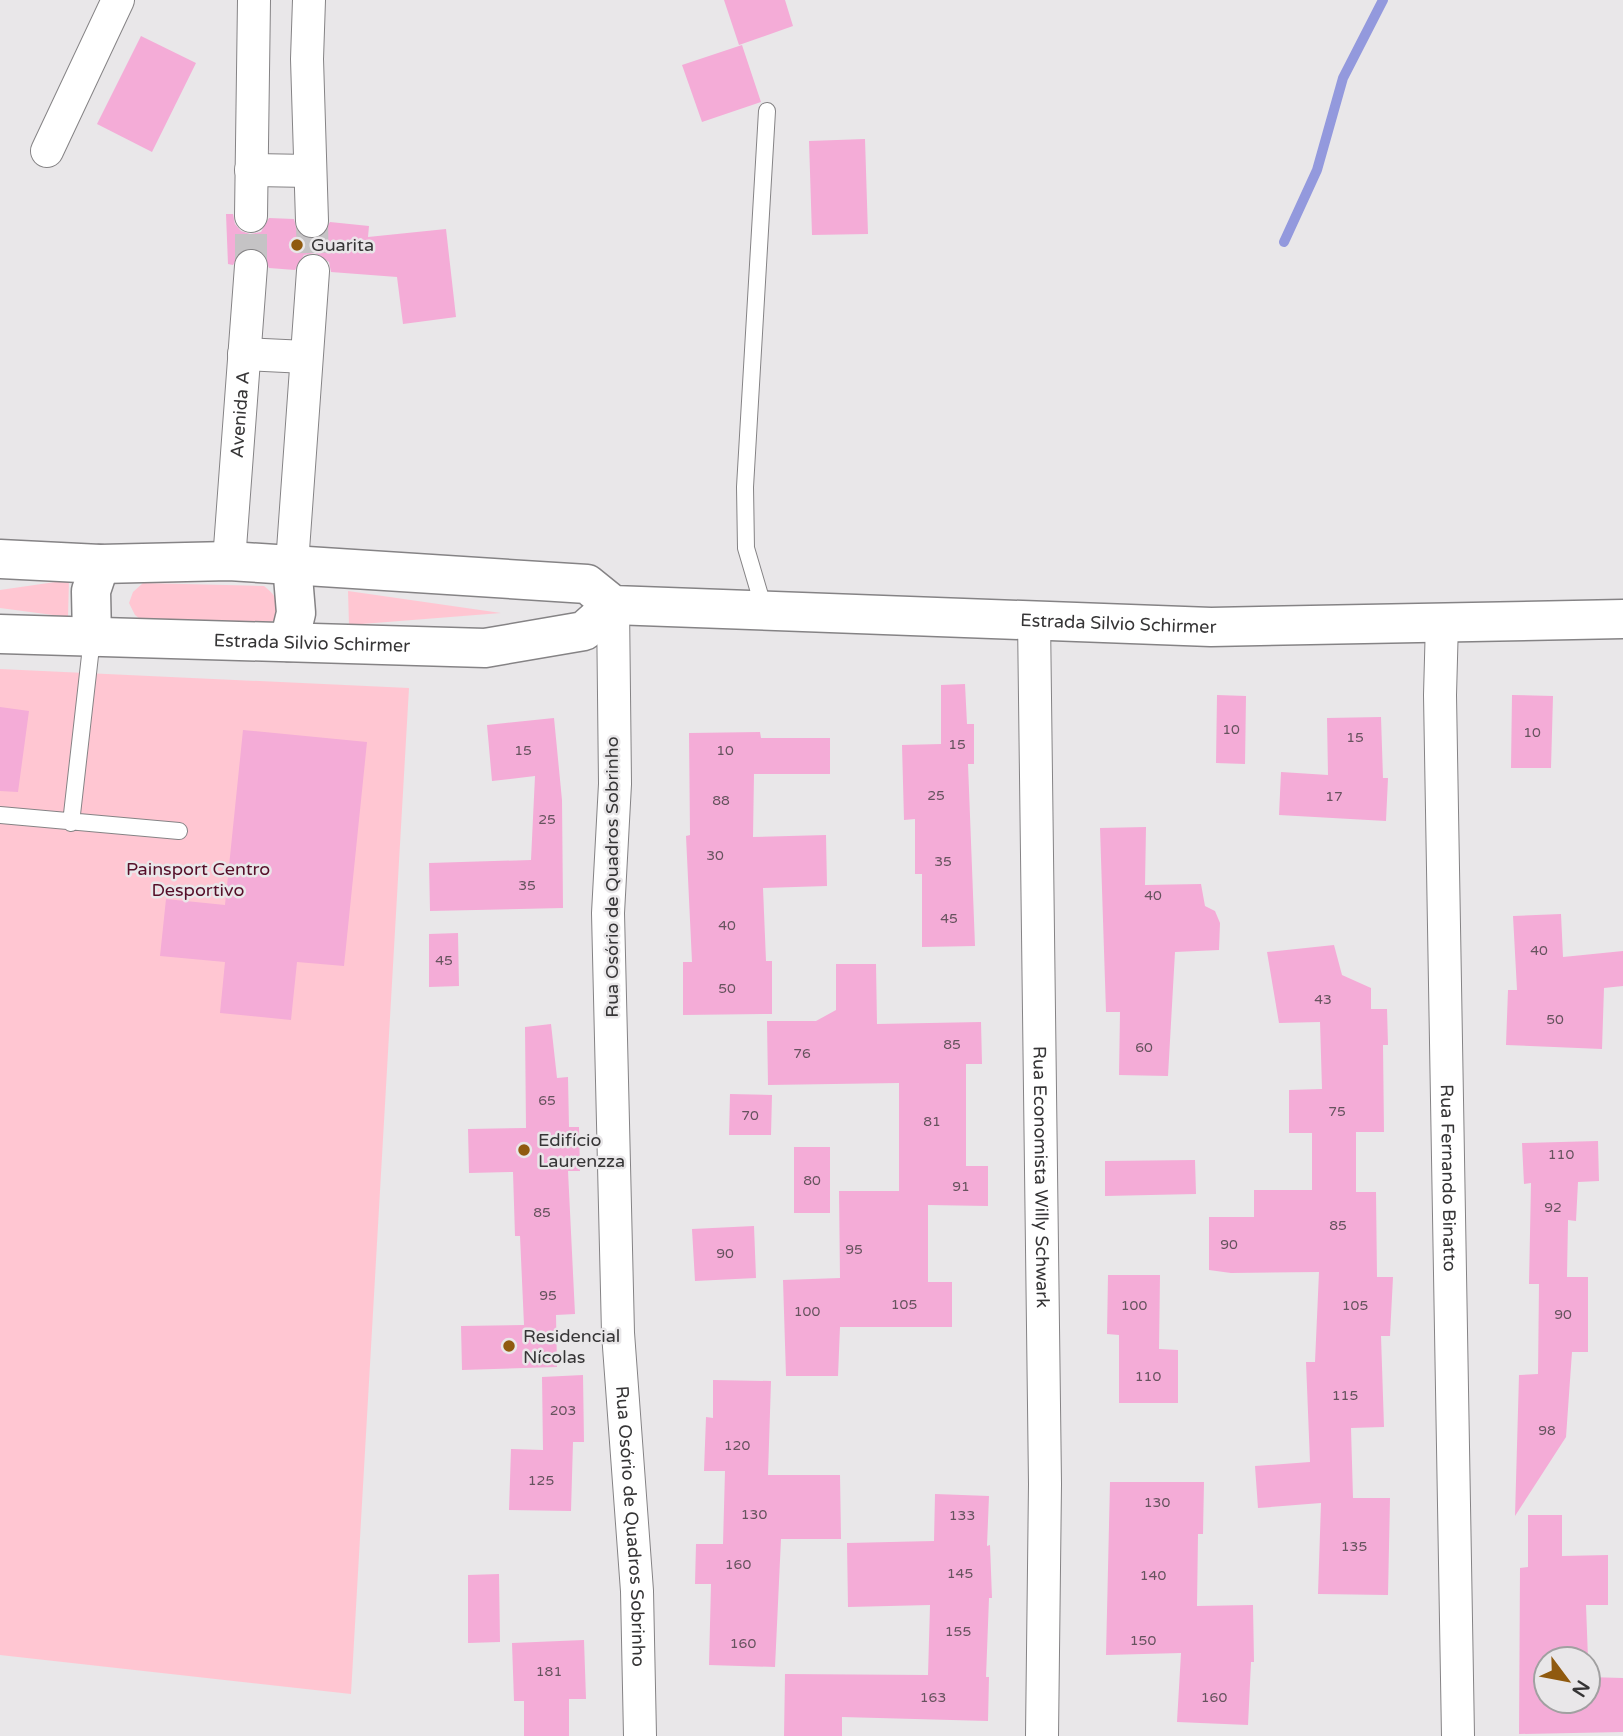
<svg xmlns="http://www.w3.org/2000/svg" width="1623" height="1736" font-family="'Varela Round',sans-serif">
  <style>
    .green { fill: #ffc6d2 }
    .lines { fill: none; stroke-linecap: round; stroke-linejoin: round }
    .stream { stroke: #9399dd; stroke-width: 10 }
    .building { fill: #f4acd7 }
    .street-tunnel { stroke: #c5c3c5; stroke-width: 32; stroke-dasharray: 32 16; stroke-linecap: butt }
    .lane-casing { stroke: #858385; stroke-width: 18 }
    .street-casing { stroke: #858385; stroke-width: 34 }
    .secondary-casing { stroke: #858385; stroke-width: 41 }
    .lane { stroke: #fff; stroke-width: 16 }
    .street { stroke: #fff; stroke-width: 32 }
    .secondary { stroke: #fff; stroke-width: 38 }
    .poi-dot { fill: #905a0f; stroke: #e9e7e9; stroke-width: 2.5 }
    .labels { text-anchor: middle; stroke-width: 5; stroke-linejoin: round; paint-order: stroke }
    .number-label { font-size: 14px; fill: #66535e }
    .poi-label { font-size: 18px; fill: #363536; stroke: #e9e7e9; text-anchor: start }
    .street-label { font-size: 18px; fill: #363536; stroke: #e9e7e9 }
    .park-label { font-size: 18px; fill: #550e28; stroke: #e9e7e9 }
  </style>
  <rect width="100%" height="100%" fill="#e9e7e9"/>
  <path class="green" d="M 69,580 L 68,617 L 0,608 L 0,590 Z
    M 143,583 L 264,586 C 277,596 280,603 276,619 L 263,626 L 145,623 L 135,615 L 129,603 L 133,592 Z
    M 348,591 L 501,613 L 349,625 Z
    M 0,669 L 409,688 L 351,1694 L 0,1655 Z"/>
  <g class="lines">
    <path class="stream" d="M 1284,242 L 1317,170 L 1343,78 L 1383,0"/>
  </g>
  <path class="building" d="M 724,0 L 785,0 L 793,26 L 739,45 Z
    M 141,36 L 196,63 L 152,152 L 97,124 Z
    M 742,45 L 761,102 L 702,122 L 682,65 Z
    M 865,139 L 868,234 L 812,235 L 809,141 Z
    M 226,214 L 233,214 L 235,224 L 241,231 L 250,234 L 261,232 L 269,218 L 294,219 L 297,231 L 312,239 L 322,236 L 330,222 L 369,226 L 368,237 L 446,229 L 456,317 L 403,324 L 397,277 L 331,272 L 329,262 L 315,253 L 304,255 L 295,270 L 269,268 L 262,251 L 252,248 L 242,250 L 233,265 L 228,264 Z
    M 965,684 L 967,724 L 974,724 L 974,764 L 968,764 L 975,946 L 922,947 L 922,874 L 915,874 L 915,819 L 904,820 L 902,745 L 941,744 L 941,685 Z
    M 1217,695 L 1246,696 L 1245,764 L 1216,763 Z
    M 1512,695 L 1553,696 L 1551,768 L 1511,768 Z
    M 0,707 L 29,711 L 18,792 L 0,791 Z
    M 1381,717 L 1383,778 L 1388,778 L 1386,821 L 1279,815 L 1281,772 L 1328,775 L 1327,718 Z
    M 554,718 L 562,800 L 563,908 L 430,911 L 429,863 L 531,860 L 535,776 L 492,781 L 487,725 Z
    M 243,730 L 367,742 L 344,966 L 297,962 L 291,1020 L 220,1013 L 225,962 L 160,956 L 166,899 L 225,905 Z
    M 760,732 L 761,738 L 830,738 L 830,774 L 754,774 L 753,837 L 826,835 L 827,886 L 763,888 L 766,961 L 772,961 L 772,1014 L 683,1015 L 683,962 L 692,962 L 686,836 L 690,835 L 689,733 Z
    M 1146,827 L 1145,885 L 1201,884 L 1205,906 L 1215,911 L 1220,923 L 1219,950 L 1175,952 L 1168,1076 L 1119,1075 L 1120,1012 L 1106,1012 L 1100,828 Z
    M 1561,914 L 1563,957 L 1623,951 L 1623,986 L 1604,988 L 1602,1049 L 1506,1045 L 1508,990 L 1517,990 L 1513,916 Z
    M 458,933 L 459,986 L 429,987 L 429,934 Z
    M 1334,945 L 1342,975 L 1371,988 L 1371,1009 L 1387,1009 L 1388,1045 L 1383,1045 L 1384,1132 L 1356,1132 L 1356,1192 L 1376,1192 L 1377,1277 L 1393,1277 L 1390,1336 L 1381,1336 L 1384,1427 L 1351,1428 L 1353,1498 L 1390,1498 L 1388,1595 L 1318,1594 L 1321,1503 L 1258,1508 L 1255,1466 L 1310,1462 L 1306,1362 L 1315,1362 L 1319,1272 L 1231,1273 L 1209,1270 L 1209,1217 L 1254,1217 L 1254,1190 L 1312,1190 L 1312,1133 L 1289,1133 L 1289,1090 L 1322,1089 L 1320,1022 L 1279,1023 L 1267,952 Z
    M 836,964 L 876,964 L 877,1024 L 981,1022 L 982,1064 L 966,1064 L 966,1166 L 988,1166 L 988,1206 L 928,1205 L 928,1282 L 952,1282 L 952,1327 L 840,1327 L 838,1376 L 786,1376 L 783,1280 L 840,1278 L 839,1191 L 899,1191 L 899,1083 L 768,1085 L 767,1021 L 816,1021 L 836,1010 Z
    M 551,1024 L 557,1078 L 568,1077 L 569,1127 L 579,1127 L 580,1171 L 568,1171 L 575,1314 L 556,1315 L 557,1367 L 462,1370 L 461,1326 L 524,1325 L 520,1236 L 515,1236 L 513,1172 L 469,1173 L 468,1129 L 526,1128 L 525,1027 Z
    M 730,1094 L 772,1095 L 771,1135 L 729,1135 Z
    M 1598,1141 L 1599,1181 L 1578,1182 L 1576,1221 L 1568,1220 L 1567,1277 L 1588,1277 L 1588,1352 L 1572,1352 L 1566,1437 L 1515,1516 L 1519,1375 L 1538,1374 L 1539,1284 L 1529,1284 L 1531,1183 L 1524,1184 L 1522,1143 Z
    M 794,1147 L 830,1147 L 830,1213 L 794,1213 Z
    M 1195,1160 L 1196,1194 L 1105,1196 L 1105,1161 Z
    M 754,1226 L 756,1278 L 695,1281 L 692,1229 Z
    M 1108,1275 L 1160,1275 L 1159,1349 L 1178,1350 L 1178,1403 L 1119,1403 L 1119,1335 L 1107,1334 Z
    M 583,1375 L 584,1442 L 573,1442 L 571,1511 L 509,1510 L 511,1449 L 543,1450 L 542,1377 Z
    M 713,1380 L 771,1381 L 768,1475 L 840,1475 L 841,1539 L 781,1539 L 775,1667 L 709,1665 L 711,1584 L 695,1584 L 696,1544 L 723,1544 L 725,1471 L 704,1471 L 706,1417 L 713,1418 Z
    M 1110,1482 L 1204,1482 L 1203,1534 L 1198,1534 L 1197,1606 L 1253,1605 L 1254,1662 L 1251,1662 L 1248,1725 L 1177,1722 L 1181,1653 L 1106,1655 Z
    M 935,1494 L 989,1496 L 987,1546 L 990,1545 L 992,1598 L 989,1598 L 986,1677 L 989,1677 L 988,1721 L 842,1717 L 842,1736 L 784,1736 L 785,1674 L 928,1675 L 930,1605 L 848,1607 L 847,1543 L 934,1541 Z
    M 1528,1515 L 1562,1515 L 1562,1556 L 1608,1555 L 1608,1605 L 1586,1605 L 1588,1659 L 1546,1659 L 1546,1701 L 1588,1701 L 1588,1677 L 1623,1678 L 1623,1732 L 1519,1734 L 1520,1568 L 1528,1567 Z
    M 499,1574 L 500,1642 L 468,1643 L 468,1575 Z
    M 584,1640 L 586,1699 L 569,1699 L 569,1736 L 524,1736 L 524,1701 L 514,1701 L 512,1643 Z"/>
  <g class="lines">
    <path class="street-tunnel" d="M 312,221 L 313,271
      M 251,266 L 251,216"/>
    <defs>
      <path id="lane" d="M 764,609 L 746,548 L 745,487 L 767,111
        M 0,815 L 179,831
        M 71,823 L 92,638"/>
      <g id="street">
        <path d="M 309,0 L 307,59 L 312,221"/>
        <path d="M 47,151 L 118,0"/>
        <path d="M 251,170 L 310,171"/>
        <path d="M 251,216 L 254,0"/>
        <path d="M 244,354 L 306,357"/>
        <path id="s1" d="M 229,561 L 251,266"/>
        <path d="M 292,564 L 313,271"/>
        <path id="s2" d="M 613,605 L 615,784 L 608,913 L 618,1333 L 637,1591 L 640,1736"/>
        <path id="s3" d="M 1034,619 L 1045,1484 L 1042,1736"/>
        <path id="s4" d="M 1442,622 L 1440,695 L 1458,1736"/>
      </g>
      <g id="secondary">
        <path id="s5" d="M 0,559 L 100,564 L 229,561 L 587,584 L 613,605 L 1211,627 L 1623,619"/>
        <path id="s6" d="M 0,634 L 485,648 L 584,631 L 613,605"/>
        <path d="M 92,638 L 91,591 L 100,564"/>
        <path d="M 289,642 L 296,613 L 292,564"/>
      </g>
    </defs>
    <use href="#lane" class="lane-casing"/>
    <use href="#street" class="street-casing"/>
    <use href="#secondary" class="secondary-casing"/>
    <use href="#lane" class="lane"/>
    <use href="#street" class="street"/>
    <use href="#secondary" class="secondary"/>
  </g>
  <g class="poi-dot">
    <circle cx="297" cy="245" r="7"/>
    <circle cx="524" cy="1150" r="7"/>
    <circle cx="509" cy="1346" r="7"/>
  </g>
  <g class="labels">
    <g class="number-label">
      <text x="1231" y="734">10</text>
      <text x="1532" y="737">10</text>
      <text x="1355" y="742">15</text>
      <text x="957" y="749">15</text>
      <text x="523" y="755">15</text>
      <text x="725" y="755">10</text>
      <text x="936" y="800">25</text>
      <text x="1334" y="801">17</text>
      <text x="721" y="805">88</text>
      <text x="547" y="824">25</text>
      <text x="715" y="860">30</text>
      <text x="943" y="866">35</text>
      <text x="527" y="890">35</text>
      <text x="1153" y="900">40</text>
      <text x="949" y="923">45</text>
      <text x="727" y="930">40</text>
      <text x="1539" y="955">40</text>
      <text x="444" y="965">45</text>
      <text x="727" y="993">50</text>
      <text x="1323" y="1004">43</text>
      <text x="1555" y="1024">50</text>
      <text x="952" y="1049">85</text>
      <text x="1144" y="1052">60</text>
      <text x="802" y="1058">76</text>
      <text x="547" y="1105">65</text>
      <text x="1337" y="1116">75</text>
      <text x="750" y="1120">70</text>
      <text x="932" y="1126">81</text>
      <text x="1561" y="1159">110</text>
      <text x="812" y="1185">80</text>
      <text x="961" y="1191">91</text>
      <text x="1553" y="1212">92</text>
      <text x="542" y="1217">85</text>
      <text x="1338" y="1230">85</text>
      <text x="1229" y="1249">90</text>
      <text x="854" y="1254">95</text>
      <text x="725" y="1258">90</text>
      <text x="548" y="1300">95</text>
      <text x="904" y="1309">105</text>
      <text x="1134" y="1310">100</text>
      <text x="1355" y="1310">105</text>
      <text x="807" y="1316">100</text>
      <text x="1563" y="1319">90</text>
      <text x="1148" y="1381">110</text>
      <text x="1345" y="1400">115</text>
      <text x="563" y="1415">203</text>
      <text x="1547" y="1435">98</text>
      <text x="737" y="1450">120</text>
      <text x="541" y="1485">125</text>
      <text x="1157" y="1507">130</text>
      <text x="754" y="1519">130</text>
      <text x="962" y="1520">133</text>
      <text x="1354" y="1551">135</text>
      <text x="738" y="1569">160</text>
      <text x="960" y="1578">145</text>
      <text x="1153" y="1580">140</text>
      <text x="958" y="1636">155</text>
      <text x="1143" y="1645">150</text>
      <text x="743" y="1648">160</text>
      <text x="549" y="1676">181</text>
      <text x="933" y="1702">163</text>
      <text x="1214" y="1702">160</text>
    </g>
    <g class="poi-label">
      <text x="311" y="251">Guarita</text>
      <text x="538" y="1146">Edifício<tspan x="538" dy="21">Laurenzza</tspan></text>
      <text x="523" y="1342">Residencial<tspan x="523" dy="21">Nícolas</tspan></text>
    </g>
    <g class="street-label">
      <text dy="6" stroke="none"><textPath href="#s1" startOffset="147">Avenida A</textPath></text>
      <text dy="6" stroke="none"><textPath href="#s5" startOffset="1127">Estrada Silvio Schirmer</textPath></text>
      <text dy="6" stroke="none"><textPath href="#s6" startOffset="312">Estrada Silvio Schirmer</textPath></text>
      <text transform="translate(612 877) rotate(-90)" y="6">Rua Osório de Quadros Sobrinho</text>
      <text dy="6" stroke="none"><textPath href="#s3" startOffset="558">Rua Economista Willy Schwark</textPath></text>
      <text dy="6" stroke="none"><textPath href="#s4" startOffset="556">Rua Fernando Binatto</textPath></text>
      <text dy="6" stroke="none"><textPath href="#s2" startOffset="922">Rua Osório de Quadros Sobrinho</textPath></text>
    </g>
    <g class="park-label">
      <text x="198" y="875">Painsport Centro<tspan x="198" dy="21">Desportivo</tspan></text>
    </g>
  </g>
  <g transform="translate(1567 1680) rotate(122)"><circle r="33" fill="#e9e7e9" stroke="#a1a0a1" stroke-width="2"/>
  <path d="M0-5L12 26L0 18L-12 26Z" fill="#905a0f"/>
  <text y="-10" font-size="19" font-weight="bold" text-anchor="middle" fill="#363536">N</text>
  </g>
</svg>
